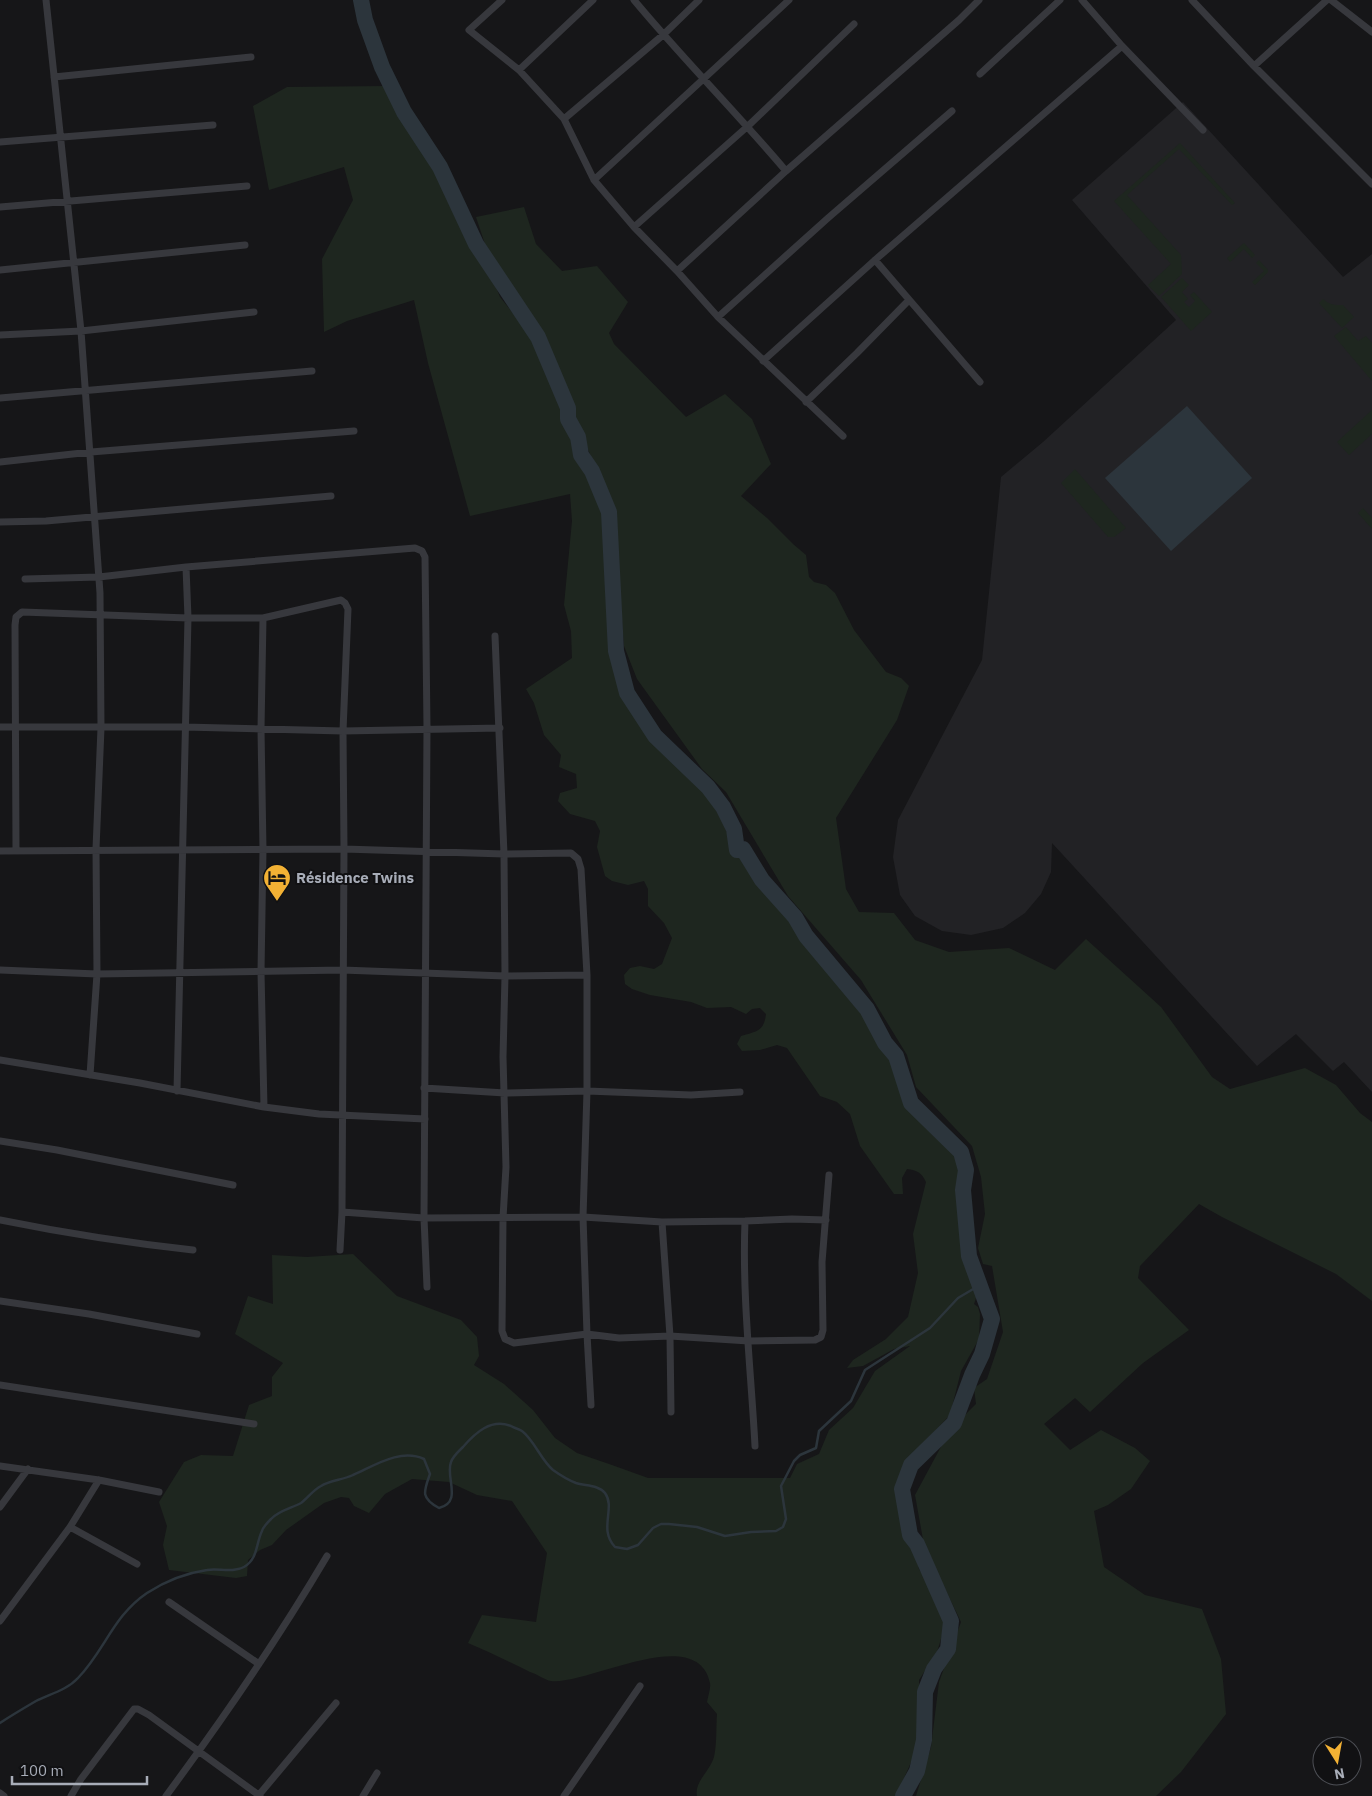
<svg xmlns="http://www.w3.org/2000/svg" width="1372" height="1796" font-family="'IBM Plex Sans',sans-serif">
  <style>
    .built { fill: #222225 }
    .green { fill: #1e261f }
    .water { fill: #2c353c }
    .lines { fill: none; stroke-linecap: round; stroke-linejoin: round }
    .stream { stroke: #2c353c; stroke-width: 2.5 }
    .river { stroke: #2c353c; stroke-width: 16 }
    .street { stroke: #37383d; stroke-width: 7 }
    .labels { text-anchor: middle; stroke-width: 4; stroke-linejoin: round; paint-order: stroke }
    .poi-label { font-size: 15px; font-weight: bold; fill: #a8adb8; stroke: #111113; text-anchor: start }
  </style>
  <rect width="100%" height="100%" fill="#161618"/>
  <path class="built" d="M 1183,102 L 1343,277 L 1372,254 L 1372,1092 L 1344,1062 L 1333,1071 L 1296,1034 L 1257,1066 L 1052,843 L 1051,872 L 1041,894 L 1025,913 L 1003,928 L 971,935 L 942,931 L 915,916 L 900,895 L 893,857 L 898,820 L 982,660 L 1001,477 L 1043,442 L 1176,320 L 1072,200 Z"/>
  <path class="green" d="M 387,86 L 406,122 L 414,128 L 461,221 L 469,245 L 489,270 L 500,297 L 531,336 L 545,361 L 560,397 L 579,456 L 594,484 L 606,523 L 609,575 L 607,626 L 615,674 L 629,706 L 655,744 L 703,788 L 725,826 L 732,851 L 745,859 L 758,882 L 793,922 L 802,940 L 827,968 L 830,976 L 853,999 L 889,1057 L 906,1102 L 948,1145 L 956,1160 L 960,1176 L 964,1249 L 977,1295 L 974,1304 L 978,1307 L 980,1314 L 979,1339 L 961,1371 L 950,1415 L 913,1454 L 899,1477 L 903,1526 L 907,1540 L 913,1546 L 919,1569 L 936,1593 L 945,1626 L 937,1652 L 919,1680 L 921,1740 L 896,1796 L 697,1796 C 694,1782 710,1771 714,1757 C 717,1744 716,1727 717,1714 L 707,1702 C 708,1696 711,1688 710,1683 C 697,1622 588,1685 551,1681 C 545,1680 537,1674 530,1672 C 510,1662 489,1652 468,1643 L 482,1615 L 536,1622 L 547,1553 L 512,1501 L 477,1495 L 449,1482 L 412,1479 L 385,1494 L 369,1513 L 354,1506 L 349,1498 L 341,1497 L 324,1503 L 286,1530 L 272,1545 L 260,1550 L 248,1560 L 247,1576 L 236,1578 L 169,1570 L 163,1545 L 167,1526 L 159,1502 L 184,1462 L 201,1455 L 233,1456 L 249,1405 L 272,1396 L 272,1377 L 283,1363 L 235,1334 L 248,1296 L 273,1304 L 272,1255 L 307,1257 L 353,1254 L 397,1296 L 461,1320 L 477,1337 L 479,1356 L 474,1365 L 504,1384 L 533,1410 L 555,1438 L 577,1453 L 612,1465 L 648,1478 L 790,1478 L 797,1464 L 819,1454 L 829,1430 L 853,1408 L 875,1371 L 910,1346 L 894,1349 L 863,1366 L 847,1368 L 853,1360 L 886,1339 L 908,1317 L 918,1273 L 913,1234 L 926,1182 C 922,1173 917,1170 907,1169 L 902,1178 L 903,1194 L 894,1194 L 860,1146 L 850,1114 L 837,1102 L 820,1096 L 787,1048 L 777,1045 L 760,1050 L 742,1051 L 737,1044 L 741,1036 C 756,1031 764,1032 766,1014 L 760,1008 L 752,1009 L 746,1014 L 731,1007 L 707,1008 L 691,1002 L 650,995 L 632,989 L 625,984 L 624,975 L 630,968 L 640,966 L 654,969 L 662,964 L 672,938 L 664,923 L 648,906 L 648,889 L 644,881 L 628,885 L 612,881 L 605,876 L 597,847 L 600,831 L 595,821 L 570,814 L 558,801 L 560,793 L 577,788 L 576,774 L 559,767 L 561,755 L 544,735 L 534,703 L 526,689 L 572,658 L 571,631 L 564,605 L 572,521 L 570,494 L 470,516 L 428,363 L 414,300 L 347,321 L 324,332 L 322,259 L 353,200 L 344,167 L 269,190 L 253,106 L 287,87 Z
    M 1180,143 L 1235,203 L 1232,205 L 1179,149 L 1127,195 L 1181,255 L 1182,274 L 1159,296 L 1148,285 L 1171,264 L 1114,201 Z
    M 524,207 L 536,244 L 562,271 L 597,266 L 628,302 L 609,333 L 614,344 L 686,417 L 725,394 L 752,419 L 771,464 L 741,496 L 767,518 L 793,544 L 806,555 L 809,577 L 814,582 L 826,585 L 835,593 L 854,630 L 886,672 L 901,678 L 909,686 L 897,720 L 836,818 L 846,889 L 859,912 L 894,913 L 915,940 L 949,952 L 1009,948 L 1055,970 L 1086,939 L 1161,1007 L 1212,1077 L 1230,1089 L 1305,1068 L 1336,1085 L 1360,1113 L 1372,1122 L 1372,1301 L 1336,1274 L 1222,1217 L 1199,1204 L 1140,1266 L 1138,1278 L 1189,1330 L 1143,1363 L 1090,1412 L 1075,1398 L 1044,1424 L 1070,1450 L 1101,1430 L 1135,1448 L 1150,1461 L 1131,1489 L 1108,1505 L 1094,1511 L 1104,1567 L 1145,1595 L 1202,1609 L 1221,1659 L 1226,1714 L 1181,1772 L 1156,1796 L 916,1796 L 931,1747 L 939,1682 L 961,1622 L 924,1545 L 915,1495 L 950,1430 L 976,1404 L 974,1388 L 987,1379 L 1003,1332 L 992,1266 L 983,1264 L 978,1248 L 985,1214 L 981,1177 L 972,1146 L 916,1087 L 907,1055 L 861,980 L 788,896 L 726,792 L 702,769 L 637,679 L 624,646 L 614,519 L 582,433 L 549,352 L 488,253 L 476,217 Z
    M 1244,243 L 1255,255 L 1252,258 L 1244,249 L 1230,262 L 1227,258 Z
    M 1259,260 L 1268,270 L 1268,272 L 1255,285 L 1252,282 L 1264,271 L 1256,263 Z
    M 1182,278 L 1189,285 L 1182,292 L 1188,299 L 1184,302 L 1189,307 L 1195,301 L 1190,295 L 1194,292 L 1212,312 L 1191,331 L 1161,297 Z
    M 1323,299 C 1329,305 1335,305 1343,305 L 1354,317 L 1342,328 L 1319,303 Z
    M 1346,327 L 1358,341 L 1366,336 L 1372,343 L 1372,381 L 1334,336 Z
    M 1372,410 L 1372,434 L 1349,455 L 1337,442 Z
    M 1075,469 L 1126,528 L 1114,537 L 1108,537 L 1061,483 Z
    M 1363,508 L 1372,518 L 1372,529 L 1358,513 Z"/>
  <path class="water" d="M 1187,406 L 1252,478 L 1171,551 L 1105,478 Z"/>
  <g class="lines">
    <path class="stream" d="M 0,1723 C 12,1715 24,1708 36,1701 C 50,1694 67,1690 78,1678 C 105,1650 113,1616 147,1593 C 164,1582 186,1573 207,1570 C 218,1568 233,1573 244,1567 C 258,1559 256,1543 262,1531 C 263,1527 268,1522 271,1519 C 278,1511 292,1508 301,1503 C 308,1498 313,1490 321,1486 C 330,1480 343,1480 353,1475 C 374,1466 400,1448 424,1459 L 430,1474 C 424,1491 420,1498 439,1508 C 463,1502 445,1477 451,1462 C 453,1456 459,1451 463,1447 C 475,1433 491,1418 511,1426 C 514,1428 519,1429 522,1431 C 534,1440 541,1460 553,1470 C 560,1475 568,1480 576,1483 C 585,1486 599,1485 605,1493 C 616,1508 598,1529 615,1547 L 627,1549 L 638,1545 L 653,1528 L 661,1524 L 669,1524 L 697,1527 L 725,1536 L 751,1532 L 776,1531 L 783,1527 L 786,1519 L 781,1486 L 794,1461 L 800,1455 L 816,1448 L 819,1431 L 851,1401 L 865,1370 L 930,1328 L 958,1298 L 980,1285"/>
    <path class="river" d="M 361,0 L 365,20 L 382,67 L 404,112 L 440,167 L 476,244 L 538,337 L 568,408 L 568,419 L 578,437 L 581,455 L 592,471 L 609,512 L 616,651 L 627,693 L 655,736 L 708,787 L 723,807 L 734,829 L 737,850 L 743,849 L 762,880 L 795,917 L 806,936 L 867,1009 L 885,1043 L 896,1056 L 911,1103 L 961,1152 L 966,1170 L 963,1190 L 969,1256 L 992,1319 L 982,1354 L 972,1375 L 954,1423 L 911,1465 L 902,1489 L 910,1535 L 917,1544 L 951,1621 L 948,1649 L 934,1669 L 925,1692 L 924,1740 L 917,1771 L 903,1796"/>
    <path class="street" d="M 46,0 L 81,331 L 100,593 L 101,728 L 96,849 L 97,974 L 90,1075
      M 502,0 L 469,30 L 519,70 L 564,119 L 663,35 L 699,0
      M 634,0 C 683,59 737,113 786,171
      M 1082,0 L 1122,46 L 1203,130
      M 1192,0 L 1254,66 L 1372,184
      M 1331,0 L 1372,32
      M 1254,66 L 1327,0
      M 519,70 L 593,0
      M 980,74 L 1060,0
      M 54,77 L 251,57
      M 564,119 L 594,180 L 634,227 L 677,271 L 718,317 L 843,436
      M 0,142 L 213,125
      M 594,180 L 789,0
      M 0,207 L 247,186
      M 634,227 L 748,126 L 854,24
      M 875,260 L 980,382
      M 0,270 L 245,245
      M 677,271 L 786,171 L 959,20 L 979,0
      M 718,317 L 828,218 L 952,111
      M 0,335 L 81,331 L 254,312
      M 763,361 L 875,260 L 1122,46
      M 0,398 L 312,371
      M 806,402 L 857,353 L 909,300
      M 0,462 L 91,452 L 354,431
      M 0,522 L 46,521 L 331,496
      M 25,579 L 99,577 L 186,567 L 415,548 L 422,551 L 425,557 L 427,728 L 424,1218 L 427,1287
      M 263,618 L 261,729 L 263,850 L 261,972 L 264,1107
      M 495,636 L 504,854 L 505,976 L 503,1057 L 506,1167 L 503,1218 L 502,1331 L 505,1339 L 514,1343 L 587,1334 L 619,1338 L 670,1336 L 749,1341 L 815,1340 L 821,1337 L 823,1330 L 822,1262 L 829,1175
      M 0,727 L 184,727 L 343,731 L 500,728
      M 0,851 L 344,849 L 504,854 L 571,853 L 578,859 L 581,869 L 587,975 L 587,1091 L 583,1217 L 587,1334 L 591,1405
      M 16,851 L 15,625 L 16,617 L 22,612 L 188,618 L 263,618 L 341,600 L 345,603 L 348,609 L 343,731 L 344,849 L 342,1212 L 340,1250
      M 0,970 L 97,974 L 342,970 L 505,976 L 587,975
      M 0,1060 L 140,1083 L 264,1107 L 319,1114 L 425,1119
      M 424,1088 L 505,1093 L 587,1091 L 691,1095 L 740,1092
      M 177,1091 L 188,618 L 186,567
      M 0,1141 L 57,1150 L 233,1185
      M 342,1212 L 424,1218 L 583,1217 L 662,1222 L 745,1221 L 792,1219 L 826,1220
      M 0,1220 C 64,1233 128,1243 193,1250
      M 745,1221 C 742,1296 751,1371 755,1446
      M 662,1222 L 670,1336 L 671,1412
      M 0,1301 L 89,1314 L 197,1334
      M 0,1385 L 254,1424
      M 0,1466 L 99,1480 L 159,1492
      M 0,1507 L 28,1469
      M 70,1527 L 137,1564
      M 169,1602 L 259,1664
      M 0,1621 L 70,1527 L 99,1480
      M 0,1793 L 4,1796
      M 71,1796 L 81,1779 L 134,1709 L 138,1709 L 149,1715 L 260,1796
      M 166,1796 C 223,1719 278,1639 327,1556
      M 258,1796 L 336,1703
      M 363,1796 L 377,1773
      M 564,1796 L 640,1686"/>
  </g>
  <defs>
    <symbol id="hotel-pin" viewBox="-11 -11 22 30"><path d="M0 17L-7.5 6A9.5 9.5 0 1 1 7.5 6Z" fill="#f2b134" stroke="#111113"/><path d="M-6-4.5h1.5V1H6V5H4.5V3h-9V5H-6ZM-4 0a1.8 1.8 0 1 1 3.6 0ZM.5 0V-2.5h3Q6-2.5 6 0Z" fill="#111"/></symbol>
  </defs>
  <g fill-rule="evenodd">
    <use href="#hotel-pin" x="261" y="862" width="32" height="43"/>
  </g>
  <g class="labels">
    <g class="poi-label">
      <text x="296" y="883">Résidence Twins</text>
    </g>
  </g>
  <g transform="translate(1337 1761) rotate(169)"><circle r="24" fill="#111113" stroke="#4d4f55"/>
  <path d="M0-4L9 19L0 12L-9 19Z" fill="#f2b134"/>
  <text y="-8" font-size="14" font-weight="bold" text-anchor="middle" fill="#a8adb8">N</text>
  </g>
  <path d="M12 1776v8h135v-8" fill="none" stroke="#a8adb8" stroke-width="2.5"/>
  <text x="20" y="1776" font-size="15" fill="#a8adb8" stroke="#111113" stroke-width="4" paint-order="stroke">100 m</text>
</svg>
